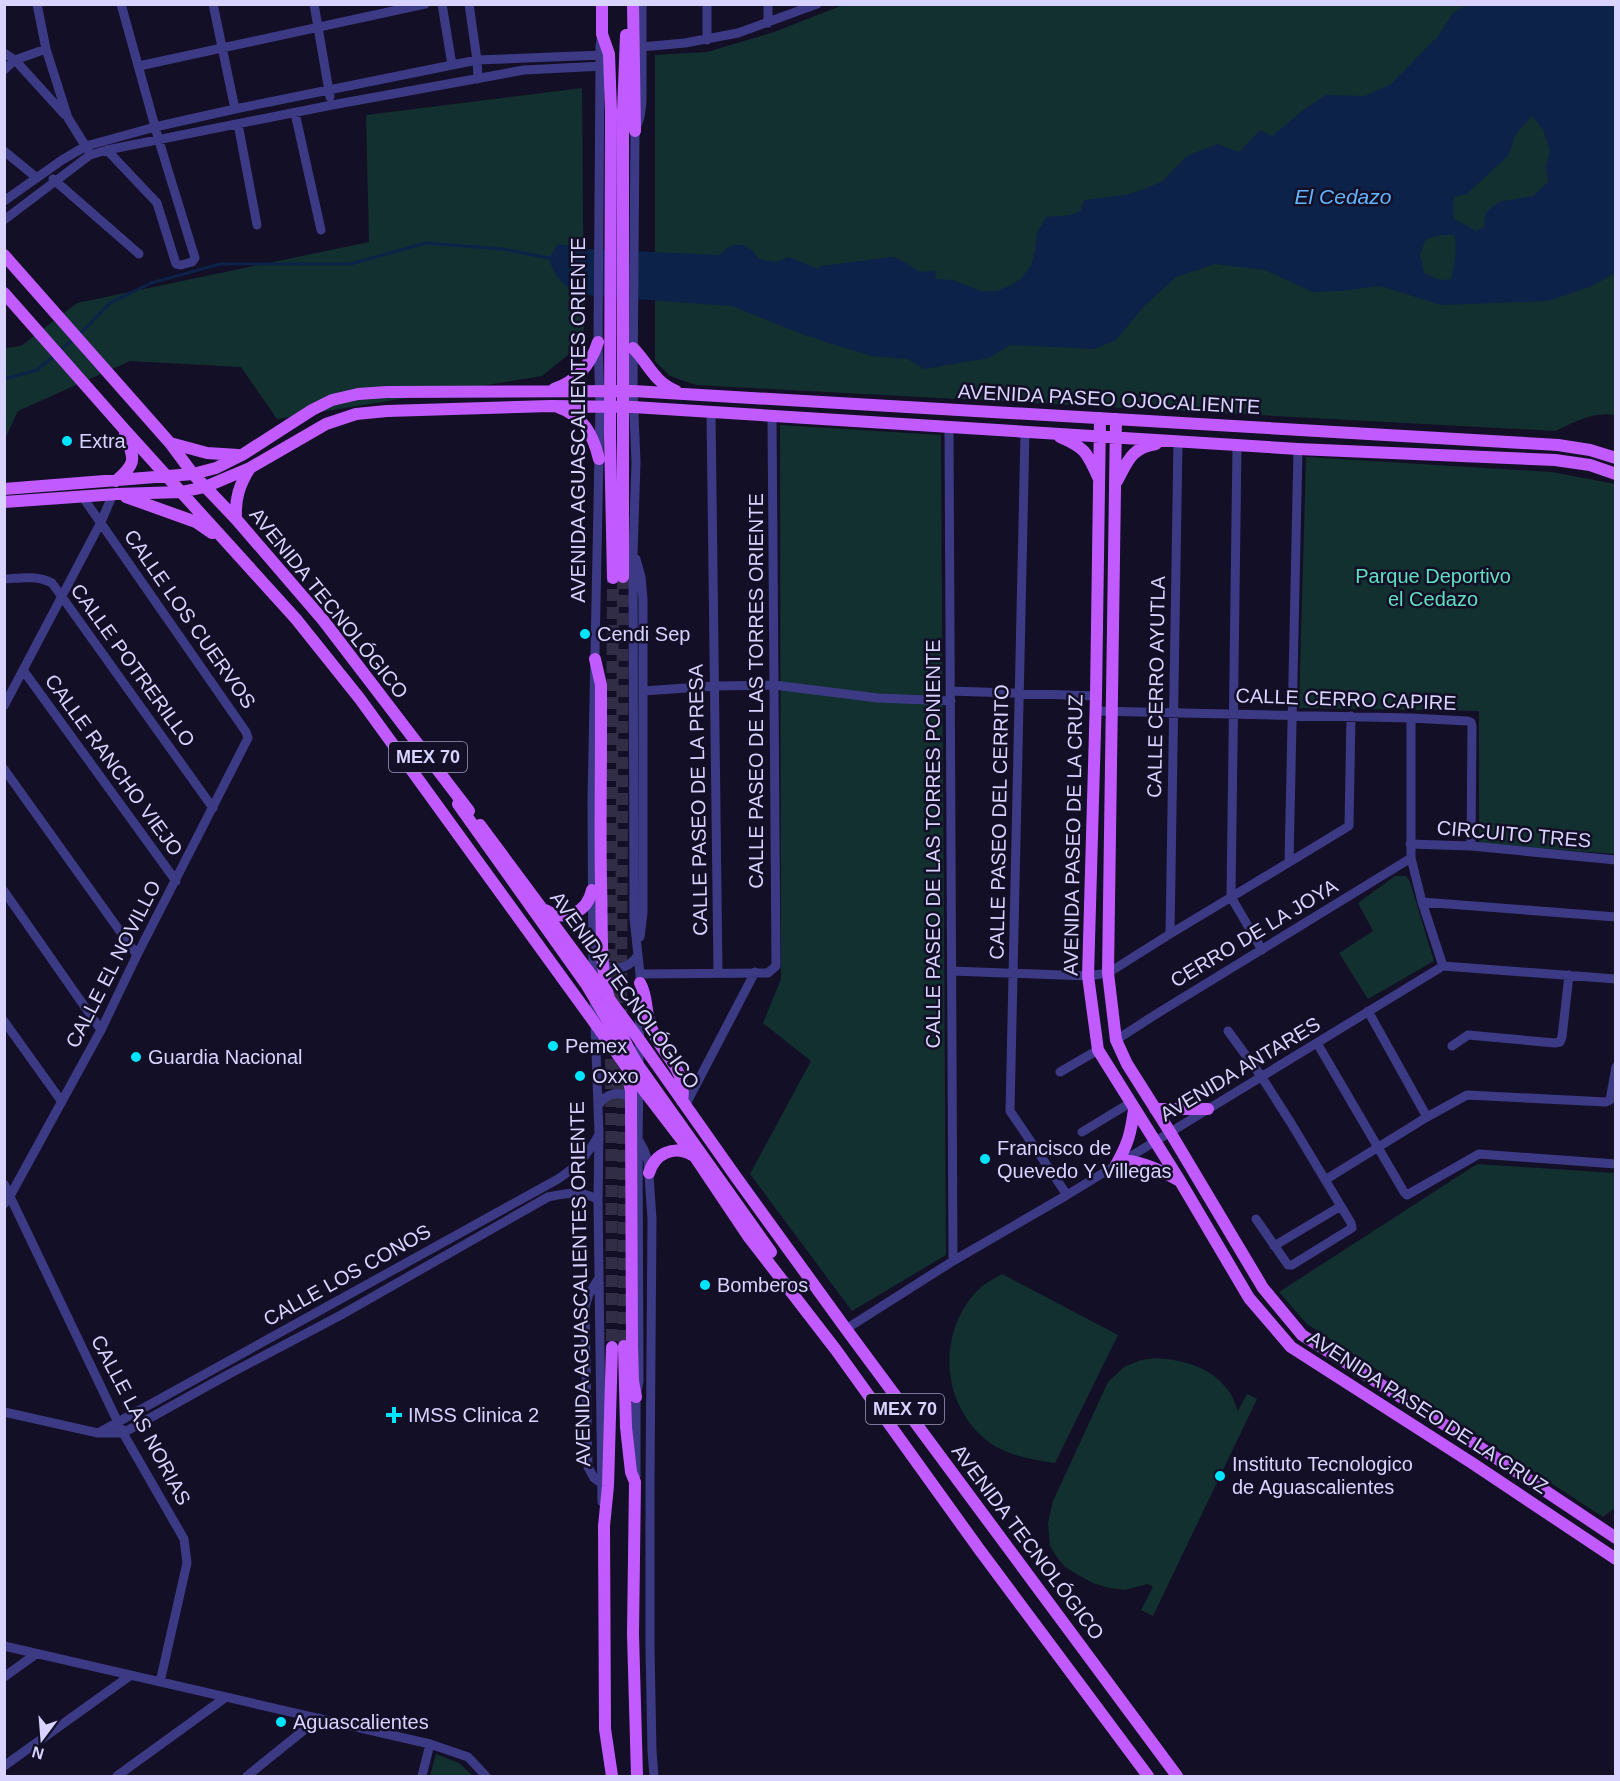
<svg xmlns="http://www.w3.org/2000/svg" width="1620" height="1781" font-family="Helvetica,sans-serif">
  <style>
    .green { fill: #12302f }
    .water { fill: #0c2248; fill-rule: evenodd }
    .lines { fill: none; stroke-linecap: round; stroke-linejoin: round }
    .stream { stroke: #0c2248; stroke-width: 3 }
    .major-tunnel { stroke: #312d47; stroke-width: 12; stroke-dasharray: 12 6; stroke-linecap: butt }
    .minor { stroke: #3d3a85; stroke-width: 9 }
    .major { stroke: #c25bff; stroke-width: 12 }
    .major-bridge { stroke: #c25bff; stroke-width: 12 }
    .poi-dot { fill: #00e5ff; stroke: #130f26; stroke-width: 2 }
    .labels { text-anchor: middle; stroke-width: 5; stroke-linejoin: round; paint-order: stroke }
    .shield { fill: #130f26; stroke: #9e99be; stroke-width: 1.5 }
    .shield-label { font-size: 18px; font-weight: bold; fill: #d9d4ff }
    .street-label { font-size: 20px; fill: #d9d4ff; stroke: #130f26 }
    .poi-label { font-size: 20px; fill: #d9d4ff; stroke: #130f26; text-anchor: start }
    .park-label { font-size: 20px; fill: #5fe0c0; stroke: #130f26 }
    .water-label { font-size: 21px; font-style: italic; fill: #62b6ff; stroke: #130f26 }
  </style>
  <rect width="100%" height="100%" fill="#130f26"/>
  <path class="green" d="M 843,5 L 1615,5 L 1615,415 C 1594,411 1574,422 1555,431 L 696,385 L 670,376 L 655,361 L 655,55 L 707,52 L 774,32 Z
    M 582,88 L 584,342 L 542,376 L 277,419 L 241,367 L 130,361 L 18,411 L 5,439 L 5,348 L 21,346 L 77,303 L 369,242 L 366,115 Z
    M 780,425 L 941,435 L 946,1255 L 852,1311 L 750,1174 L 811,1061 L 763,1023 L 781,979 Z
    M 1306,457 L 1552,472 L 1615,484 L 1615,854 L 1479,843 L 1479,711 L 1299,708 Z
    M 1395,876 L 1406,876 L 1410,882 L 1434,961 L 1368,999 L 1339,953 L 1373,931 L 1358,903 Z
    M 1477,1164 L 1615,1173 L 1616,1507 L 1603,1517 L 1307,1324 L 1279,1292 Z
    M 1002,1274 L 1118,1335 L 1055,1463 C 1031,1459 1006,1456 986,1440 C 940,1402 937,1331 979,1289 C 985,1283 995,1278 1002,1274 Z
    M 1156,1358 C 1185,1360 1214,1368 1230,1393 C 1234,1398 1235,1405 1238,1411 L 1247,1394 L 1257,1399 L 1153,1616 L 1141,1610 L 1153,1587 L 1148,1584 L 1125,1590 L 1109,1588 L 1093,1583 L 1078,1575 L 1064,1566 L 1056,1556 L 1050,1546 L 1048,1523 L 1053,1501 L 1108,1382 L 1124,1367 L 1141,1360 Z
    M 436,1754 L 459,1763 L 473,1776 L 430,1776 Z"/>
  <path class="water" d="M 1467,5 L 1615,5 L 1615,273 L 1590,287 L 1548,301 L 1441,305 L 1380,286 L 1342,291 L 1313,292 L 1265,270 L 1215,264 L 1176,277 L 1144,306 L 1116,340 L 1095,349 L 1010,345 L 989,358 L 924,369 L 908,359 L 872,356 L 822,341 L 784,327 L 732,306 L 592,296 C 568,289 556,284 549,258 L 558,244 L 588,249 L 720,255 C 734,239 748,242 759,259 L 775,262 L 789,257 L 818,269 L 821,266 L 891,257 C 911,260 913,277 935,270 L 936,279 L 952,280 L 981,291 L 997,291 L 1011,285 L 1022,278 L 1031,265 L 1035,251 L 1037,233 L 1046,217 L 1070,215 L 1081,211 L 1084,200 L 1126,195 L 1147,188 L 1163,181 L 1187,156 L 1217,144 L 1239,152 L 1260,130 L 1272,136 L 1302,111 L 1326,95 L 1365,96 L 1391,84 L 1439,35 L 1453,13 ZM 1532,116 L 1543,129 L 1550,151 L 1546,166 L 1548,182 L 1533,196 L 1499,202 L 1486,212 L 1484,227 L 1476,231 L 1454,219 L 1453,211 L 1454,197 L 1467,194 L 1509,155 L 1515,135 ZM 1441,235 L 1454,235 C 1458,242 1454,270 1451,279 C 1441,282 1433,277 1424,273 L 1420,254 L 1426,239 Z"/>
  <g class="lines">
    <path class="stream" d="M 80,334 L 110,303 L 151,283 L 220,264 L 350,264 L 426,243 L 502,249 L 549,258
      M 59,351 L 75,338
      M 4,379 L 37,370 L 54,356"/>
    <path class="major-tunnel" d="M 611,997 L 613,578
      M 621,1021 L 623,577
      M 611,1041 L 612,1347
      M 621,1060 L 624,1204 L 624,1346"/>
    <path class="minor" d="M 37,4 L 46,49 L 68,118 L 88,150
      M 213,4 L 235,109
      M 314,4 L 330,97
      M 442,4 L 452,65
      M 469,4 L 477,60 L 478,79
      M 707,4 L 707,40
      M 768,4 L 768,23
      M 641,47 L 685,43 L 738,33 L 817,4
      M 4,53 L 15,60 L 65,115
      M 139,66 L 425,4
      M 4,70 L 15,60 L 46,49
      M 295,113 L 321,230
      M 238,124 L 257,225
      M 107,150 L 157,203 L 176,264 L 181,265 L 192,262 L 195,258 L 159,141 L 121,4
      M 4,151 L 37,178
      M 53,179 L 139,254
      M 4,201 L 62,160 L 86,146 L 155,127 L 235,109 L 477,60 L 603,55
      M 4,220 L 90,155 L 107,150 L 332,105 L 524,70 L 604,66
      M 711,412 L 718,972
      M 949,427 L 953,1261
      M 1025,432 L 1010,1111 L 1067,1195
      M 1237,445 L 1231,897 L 1262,950
      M 636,559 L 641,577 L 643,599 L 643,913 L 640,937
      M 4,579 C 22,578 36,575 52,583 L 213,808
      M 23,670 L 176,881
      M 643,691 L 715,686 L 774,685 L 878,698 L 951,701
      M 950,691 L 1096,696
      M 4,706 L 101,522 L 113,494
      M 1095,711 L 1411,718 L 1467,721 L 1471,722 L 1472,726 L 1471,846
      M 1411,718 L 1411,858 L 1422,902 L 1443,966
      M 4,769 L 137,955
      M 1410,844 L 1471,846 L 1616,860
      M 1289,862 L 1298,449
      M 4,891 L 101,1030
      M 1422,902 L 1616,917
      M 1170,934 L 1178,441
      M 599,961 C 613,972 628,970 638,955
      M 952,971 L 1088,976 L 1108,973 L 1170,934 L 1349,826 L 1351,716
      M 640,974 L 768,973 L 776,966 L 772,415
      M 593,978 L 592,800 L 600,406 L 598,342 L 600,67 L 600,46 L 602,35
      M 594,997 L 599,1134 L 598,1200 L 602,1502
      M 1368,1011 L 1427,1117
      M 4,1021 L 62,1102
      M 1228,1031 L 1261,1076 L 1291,1123 L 1351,1223 L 1352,1228 L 1292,1265 L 1288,1265 L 1256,1219
      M 1116,1040 L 1158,1013 L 1411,858
      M 1317,1043 L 1404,1192 L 1407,1195 L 1479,1154 L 1616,1164
      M 1452,1046 L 1468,1035 L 1555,1043 L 1560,1042 L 1562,1037 L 1569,975
      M 639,1066 L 640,974 L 634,918 L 633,554 L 636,462 L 633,391 L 635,131 L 640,117 L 642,102 L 642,4
      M 1060,1072 L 1098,1050
      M 598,1106 C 606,1092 622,1089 634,1101
      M 685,1106 L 755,972
      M 1082,1132 L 1130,1103
      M 638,1139 L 644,1150 L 648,1161 L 652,1219 L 650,1483 L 650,1647 L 652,1751 L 654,1776
      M 1325,1180 L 1427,1117 L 1467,1095 L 1606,1102 L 1610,1100 L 1616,1067
      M 4,1184 L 123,1433 L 184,1539 L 187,1563 L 160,1682
      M 4,1204 L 10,1196 L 101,1030 L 137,955 L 248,738 L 246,732 L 82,496
      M 1274,1246 L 1341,1206
      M 599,1278 L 589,1294 L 585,1307 L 588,1467 L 594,1478 L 601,1483
      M 846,1329 L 953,1261 L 1067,1195 L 1443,966 L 1616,979
      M 4,1412 L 98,1433 L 123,1433 L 229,1374 L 341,1315 L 548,1197 C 566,1193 583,1190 598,1200
      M 100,1432 L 558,1179 C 576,1167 588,1155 598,1136
      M 636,1476 L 636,1397 L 639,1381 L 638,1139 L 639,1082
      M 4,1646 L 430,1744 L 468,1757 L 486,1776
      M 4,1677 L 36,1654
      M 4,1766 L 131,1675
      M 117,1776 L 226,1697
      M 247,1776 L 319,1718
      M 422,1776 L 430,1744"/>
    <path class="major" d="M 602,4 L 602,34 L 609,54 L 611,111
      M 633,4 L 635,131
      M 623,112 L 626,35
      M 4,255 L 170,443 L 193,474 L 236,519 L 323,620 L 469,811
      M 4,293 L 124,429 L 296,619 L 360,699 L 639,1084 L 695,1157 L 748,1236 L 836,1350 L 979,1549 L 1148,1776
      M 633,348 C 649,364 653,381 676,391
      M 554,389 C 577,381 591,364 598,342
      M 558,407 C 583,416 593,434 599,459
      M 1100,418 L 1096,696 L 1088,976 L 1098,1050 L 1180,1181 L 1249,1298 L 1291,1347 L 1472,1463 L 1616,1559
      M 1116,419 L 1108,973 L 1116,1040 L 1127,1064 L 1170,1132 L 1263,1288 L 1302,1335 L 1472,1442 L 1616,1538
      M 1060,437 C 1086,448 1087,453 1098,477
      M 170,443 L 207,453 L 238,455
      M 116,481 C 138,462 134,459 125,433
      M 1117,481 C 1128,461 1131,448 1156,444
      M 4,489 L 193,474 L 216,468 L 242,455 L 312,410 L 332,400 L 358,394 L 387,392 L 633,391 L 1558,445 L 1590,450 L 1616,458
      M 126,497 L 196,522 L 212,533
      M 4,502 L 117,494 L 181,492 L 205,487 L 250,468 L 326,424 L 356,414 L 387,411 L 551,406 L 633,407 L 1298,449 L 1555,460 L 1590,465 L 1616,474
      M 236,519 C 235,499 239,485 250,468
      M 595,659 L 601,685 L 601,731
      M 480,825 L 638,1038 L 736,1177 L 846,1329 L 1177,1776
      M 545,910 C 565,922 587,913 592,890
      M 640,983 C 648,997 645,1010 650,1024 C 659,1054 688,1067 682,1101
      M 1155,1109 L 1208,1109
      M 1124,1160 C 1145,1163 1160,1170 1178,1180
      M 1116,1165 C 1128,1144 1131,1133 1134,1109
      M 649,1173 C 655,1153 674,1145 692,1155
      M 624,1346 L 626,1427 L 631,1472 L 635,1482 L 633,1634 L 637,1776
      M 632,1347 L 633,1381 L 636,1397
      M 612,1776 L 605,1729 L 604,1526 L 608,1486 L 612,1347"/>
    <path class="major-bridge" d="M 611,111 L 610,436 L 613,578
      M 623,112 L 623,577
      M 601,731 C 601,782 600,832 601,883 C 602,910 601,938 603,966 C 606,1000 620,1036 638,1065 L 771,1252
      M 458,804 L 586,984 L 598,1004 L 613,1030 L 625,1061 L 631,1091 L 631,1110 L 632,1347"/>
  </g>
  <g class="poi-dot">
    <circle cx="67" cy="441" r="6"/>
    <circle cx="585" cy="634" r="6"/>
    <circle cx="553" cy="1046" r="6"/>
    <circle cx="136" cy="1057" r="6"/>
    <circle cx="580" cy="1076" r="6"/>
    <circle cx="985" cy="1159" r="6"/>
    <circle cx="705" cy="1285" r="6"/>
    <path d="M391 1406h6v6h6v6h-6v6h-6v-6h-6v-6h6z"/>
    <circle cx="1220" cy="1476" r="6"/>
    <circle cx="281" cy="1722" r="6"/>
  </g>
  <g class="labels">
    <g class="shield">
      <rect x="389" y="742" width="78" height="30" rx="4.5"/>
      <rect x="866" y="1394" width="78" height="30" rx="4.5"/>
    </g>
    <g class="shield-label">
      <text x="428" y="763">MEX 70</text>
      <text x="905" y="1415">MEX 70</text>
    </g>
    <g class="street-label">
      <text transform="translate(1109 399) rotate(3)" y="7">AVENIDA PASEO OJOCALIENTE</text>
      <text transform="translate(578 420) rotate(-90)" y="7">AVENIDA AGUASCALIENTES ORIENTE</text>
      <text transform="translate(329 603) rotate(51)" y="7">AVENIDA TECNOLÓGICO</text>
      <text transform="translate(190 619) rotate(55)" y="7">CALLE LOS CUERVOS</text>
      <text transform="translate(133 665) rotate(54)" y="7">CALLE POTRERILLO</text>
      <text transform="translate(1156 687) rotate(-89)" y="7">CALLE CERRO AYUTLA</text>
      <text transform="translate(756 691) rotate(-90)" y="7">CALLE PASEO DE LAS TORRES ORIENTE</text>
      <text transform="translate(1346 699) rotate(2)" y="7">CALLE CERRO CAPIRE</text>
      <text transform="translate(114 765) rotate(54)" y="7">CALLE RANCHO VIEJO</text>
      <text transform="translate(698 800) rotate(-91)" y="7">CALLE PASEO DE LA PRESA</text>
      <text transform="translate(999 822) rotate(-89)" y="7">CALLE PASEO DEL CERRITO</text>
      <text transform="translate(1514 834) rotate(5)" y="7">CIRCUITO TRES</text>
      <text transform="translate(1073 835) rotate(-89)" y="7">AVENIDA PASEO DE LA CRUZ</text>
      <text transform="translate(933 844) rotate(-90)" y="7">CALLE PASEO DE LAS TORRES PONIENTE</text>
      <text transform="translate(1254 933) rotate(-31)" y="7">CERRO DE LA JOYA</text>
      <text transform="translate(113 964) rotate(-63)" y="7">CALLE EL NOVILLO</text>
      <text transform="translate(625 990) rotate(54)" y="7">AVENIDA TECNOLÓGICO</text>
      <text transform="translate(1240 1069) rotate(-31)" y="7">AVENIDA ANTARES</text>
      <text transform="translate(347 1275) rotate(-29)" y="7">CALLE LOS CONOS</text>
      <text transform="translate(580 1284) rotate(-91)" y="7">AVENIDA AGUASCALIENTES ORIENTE</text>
      <text transform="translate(1428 1412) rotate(33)" y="7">AVENIDA PASEO DE LA CRUZ</text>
      <text transform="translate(141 1420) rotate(62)" y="7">CALLE LAS NORIAS</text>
      <text transform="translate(1028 1542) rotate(53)" y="7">AVENIDA TECNOLÓGICO</text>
    </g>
    <g class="poi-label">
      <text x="79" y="448">Extra</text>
      <text x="597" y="641">Cendi Sep</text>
      <text x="565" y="1053">Pemex</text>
      <text x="148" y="1064">Guardia Nacional</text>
      <text x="592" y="1083">Oxxo</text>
      <text x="997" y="1155">Francisco de<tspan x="997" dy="23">Quevedo Y Villegas</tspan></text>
      <text x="717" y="1292">Bomberos</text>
      <text x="408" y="1422">IMSS Clinica 2</text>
      <text x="1232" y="1471">Instituto Tecnologico<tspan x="1232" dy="23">de Aguascalientes</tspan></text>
      <text x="293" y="1729">Aguascalientes</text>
    </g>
    <g class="park-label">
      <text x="1433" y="583">Parque Deportivo<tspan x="1433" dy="23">el Cedazo</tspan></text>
    </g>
    <g class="water-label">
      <text x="1343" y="204">El Cedazo</text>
    </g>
  </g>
  <rect width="1620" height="1781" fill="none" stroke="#d9d4ff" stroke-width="12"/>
  <g transform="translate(42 1739) rotate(196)" stroke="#130f26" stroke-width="4.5" paint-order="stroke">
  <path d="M0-4.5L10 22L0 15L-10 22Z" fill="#d9d4ff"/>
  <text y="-9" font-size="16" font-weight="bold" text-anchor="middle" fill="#d9d4ff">N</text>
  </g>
</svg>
